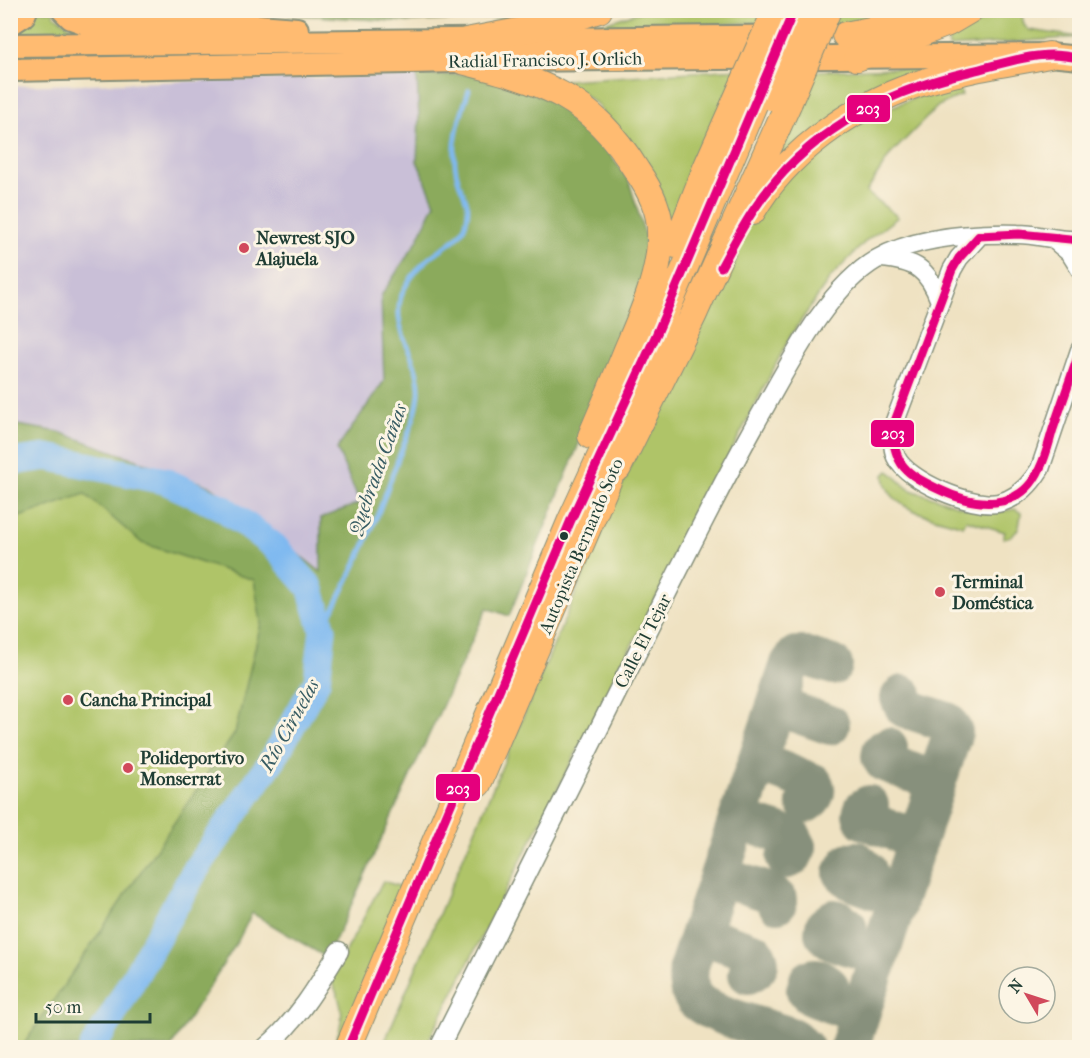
<svg xmlns="http://www.w3.org/2000/svg" width="1090" height="1058" font-family="'IM FELL French Canon',serif">
  <style>
    .industrial { fill: #c9bfd7 }
    .green { fill: #afc468; stroke: #67804e; stroke-width: 1.5 }
    .forest { fill: #8baa5c; stroke: #557448; stroke-width: 1.5 }
    .lines { fill: none; stroke-linecap: round; stroke-linejoin: round }
    .stream { stroke: #7fb9f0; stroke-width: 4.5 }
    .river { stroke: #7fb9f0; stroke-width: 27 }
    .taxiway { stroke: #87907b; stroke-width: 40 }
    .minor-casing { stroke: #87907b; stroke-width: 21 }
    .major-casing { stroke: #87907b; stroke-width: 26 }
    .highway-casing { stroke: #87907b; stroke-width: 28 }
    .minor { stroke: #fff; stroke-width: 18 }
    .major { stroke: #ffbb71; stroke-width: 22 }
    .highway { stroke: #ffbb71; stroke-width: 26 }
    .highway-bridge-casing { stroke: #87907b; stroke-width: 28; stroke-linecap: butt }
    .highway-bridge { stroke: #ffbb71; stroke-width: 26 }
    .bus-1-casing { stroke: #fcf5e5; stroke-width: 14 }
    .bus-1 { stroke: #e5007d; stroke-width: 9 }
    .poi-dot { fill: #d1495b; stroke: #fcf5e5; stroke-width: 2 }
    .bus-dot { fill: #1f3d34; stroke: #fcf5e5; stroke-width: 2 }
    .labels { text-anchor: middle; stroke-width: 6; stroke-linejoin: round; paint-order: stroke }
    .street-label { font-size: 18px; fill: #1f3d34; stroke: #fcf5e5 }
    .poi-label { font-size: 18px; font-weight: bold; fill: #1f3d34; stroke: #fcf5e5; text-anchor: start }
    .water-label { font-size: 20px; font-style: italic; fill: #375c63; stroke: #fcf5e5 }
    .line-badge { stroke: #fcf5e5; stroke-width: 2 }
    .badge-label { font-size: 16px; text-anchor: middle; font-weight: bold; fill: #fff }
  </style>
  <rect width="100%" height="100%" fill="#fcf5e5"/>
  <filter id="ink" filterUnits="userSpaceOnUse"><feTurbulence type="fractalNoise" baseFrequency=".0167" numOctaves="2"/><feDisplacementMap in="SourceGraphic" scale="12" xChannelSelector="R" yChannelSelector="G"/><feConvolveMatrix kernelMatrix="1 2 1 2 8 2 1 2 1" color-interpolation-filters="sRGB"/></filter>
  <filter id="wash" filterUnits="userSpaceOnUse"><feTurbulence type="fractalNoise" baseFrequency=".008" numOctaves="4" result="noise"/><feDisplacementMap in="SourceGraphic" scale="24" xChannelSelector="R" yChannelSelector="G"/><feGaussianBlur stdDeviation="1.35" result="paint"/><feColorMatrix in="noise" values="0 0 0 0 0 0 0 0 0 0 0 0 0 0 0 0 0 1.4 0 .05"/><feComposite in="paint" operator="in"/></filter>
  <g filter="url(#wash)">
    <rect width="100%" height="100%" fill="#efe2c2"/>
    <path class="industrial" d="M 417,75 L 419,118 L 417,161 L 435,203 L 417,241 L 381,296 L 384,381 L 337,449 L 360,504 L 321,572 L 212,487 L 11,434 L 11,86 Z"/>
    <path class="green" d="M 31,10 L 52,11 L 55,16 L 81,33 L 11,35 Z
      M 1002,10 L 1026,11 L 1022,16 L 1024,25 L 1029,30 L 1079,37 L 949,47 L 948,39 Z
      M 642,11 L 764,11 L 758,23 L 592,27 Z
      M 836,11 L 915,11 L 859,25 L 828,27 Z
      M 976,62 L 924,73 L 766,176 L 811,71 L 925,67 Z
      M 739,69 L 670,227 L 598,105 L 565,80 Z
      M 956,81 L 962,95 L 938,106 L 890,155 L 866,192 L 898,217 L 866,241 L 830,278 L 790,337 L 425,1047 L 382,1048 L 706,288 L 741,229 L 774,188 L 862,119 Z
      M 11,471 L 152,495 L 306,614 L 75,1047 L 11,1047 Z
      M 888,471 C 896,475 901,484 909,489 C 917,493 928,495 936,498 C 968,509 981,516 1015,509 L 1021,513 C 1020,526 1018,537 1003,538 L 1005,532 L 966,520 L 963,526 C 936,517 886,511 884,475 Z
      M 383,881 L 405,888 L 338,1047 L 332,1047 C 346,1021 344,1006 331,980 Z"/>
    <path class="forest" d="M 267,10 L 545,10 L 545,11 L 528,16 L 410,22 L 267,13 Z
      M 477,74 L 561,103 L 596,134 L 629,181 L 645,235 L 644,277 L 621,340 L 509,616 L 487,608 L 327,958 L 252,913 L 238,941 L 171,1047 L 22,1047 L 235,733 L 261,623 L 254,580 L 142,543 L 85,494 L 11,520 L 11,424 L 59,432 L 212,487 L 321,572 L 321,518 L 360,503 L 337,449 L 384,381 L 381,296 L 417,241 L 435,203 L 417,161 L 419,118 L 417,75 Z"/>
    <g class="lines">
      <path class="stream" d="M 323,630 C 337,602 352,573 365,544 C 378,517 388,487 398,459 C 406,438 417,416 419,394 C 422,361 390,330 401,297 C 405,284 417,269 427,260 C 446,243 467,240 468,209 C 468,200 460,188 458,179 C 449,149 459,119 469,90"/>
      <path class="river" d="M 10,462 L 47,457 L 165,481 L 223,508 L 274,546 L 310,587 L 323,630 L 317,681 L 273,759 L 196,869 L 110,1020 L 92,1048"/>
      <path class="taxiway" d="M 774,713 L 778,710 L 785,709 L 830,725
        M 888,747 L 882,751 L 881,757 L 884,762 L 929,779 L 934,790
        M 755,772 L 760,768 L 771,767 L 813,783 C 818,792 814,798 806,803
        M 869,805 L 864,808 L 862,814 L 864,820 L 908,836 L 916,847
        M 735,830 L 744,822 L 792,837 L 797,847 L 792,857 L 786,859
        M 867,870 L 857,861 L 850,862 L 843,873 L 852,881 L 890,895 L 896,907
        M 717,884 L 728,879 L 768,892 L 777,899 L 777,903
        M 847,926 L 839,920 L 834,919 L 825,926 L 824,933 C 837,951 874,942 876,967
        M 698,942 L 705,938 L 711,938 L 755,953 C 762,963 759,969 748,974
        M 829,986 C 822,980 818,975 809,980 L 806,990 L 813,997 L 852,1011 L 857,1016 L 858,1021
        M 804,1048 L 793,1038 C 770,1029 707,1015 694,998 C 687,988 688,978 689,966 L 790,664 L 796,656 L 804,656 L 833,665
        M 849,1048 L 953,732 L 947,722 L 905,708 L 900,698 L 903,695"/>
    </g>
  </g>
  <g filter="url(#ink)">
    <g class="lines">
      <defs>
        <path id="minor" d="M 979,236 L 959,258 L 952,270 L 892,429 C 893,437 892,449 896,457 C 907,481 972,508 998,503 C 1017,499 1030,485 1040,469 L 1080,350
          M 1052,238 L 1070,253 L 1080,269
          M 881,258 C 916,261 928,269 940,301
          M 265,1048 C 297,1021 318,986 339,951
          M 439,1048 C 513,899 587,750 662,603 C 696,536 729,469 766,405 C 793,357 829,287 877,259 C 916,237 974,233 1018,234 C 1039,234 1059,242 1080,240"/>
        <path id="major" d="M 63,10 L 71,18 L 85,23 L 223,23 L 297,29
          M 10,24 L 24,15 L 26,10
          M 10,45 L 814,36
          M 10,70 L 508,60 L 1049,55 L 1080,58"/>
        <path id="highway" d="M 845,35 L 896,25 L 927,13
          M 466,41 L 556,24 L 599,10
          M 857,58 L 948,23 L 970,10
          M 462,61 C 544,82 590,95 637,171 C 648,187 660,210 660,230 C 662,272 642,314 626,352 C 615,380 603,408 591,436
          M 752,212 C 786,153 851,107 915,85 C 958,70 1005,64 1049,55
          M 676,245 L 706,168 L 744,82
          M 618,468 L 694,314 L 789,102
          M 478,784 L 621,451
          M 348,1048 L 571,520 L 658,331 L 758,95"/>
      </defs>
      <use href="#minor" class="minor-casing"/>
      <use href="#major" class="major-casing"/>
      <use href="#highway" class="highway-casing"/>
      <use href="#minor" class="minor"/>
      <use href="#major" class="major"/>
      <use href="#highway" class="highway"/>
      <defs>
        <path id="highway-bridge" d="M 744,82 L 776,10
          M 771,97 L 804,23
          M 789,102 L 828,10"/>
      </defs>
      <use href="#highway-bridge" class="highway-bridge-casing"/>
      <use href="#highway-bridge" class="highway-bridge"/>
      <defs>
        <path id="bus-1" d="M 1080,240 L 1019,234 L 979,236 L 959,258 L 952,270 L 892,429 C 895,466 905,473 938,489 C 975,507 1020,513 1040,468 C 1046,456 1049,442 1053,429 C 1062,403 1071,377 1080,351
          M 721,267 C 732,247 742,227 755,208 C 806,132 885,91 972,71 C 997,65 1026,55 1052,55 C 1061,55 1071,57 1080,58
          M 348,1048 L 571,520 L 658,331 L 794,10"/>
      </defs>
      <use href="#bus-1" class="bus-1-casing"/>
      <use href="#bus-1" class="bus-1"/>
    </g>
  </g>
  <g class="poi-dot">
    <circle cx="244" cy="248" r="6"/>
    <circle cx="940" cy="592" r="6"/>
    <circle cx="68" cy="700" r="6"/>
    <circle cx="128" cy="768" r="6"/>
  </g>
  <circle class="bus-dot" cx="564" cy="536" r="5"/>
  <g class="labels">
    <g class="street-label">
      <text transform="translate(545 60) rotate(-1)" y="6">Radial Francisco J. Orlich</text>
      <text transform="translate(581 546) rotate(-67)" y="6">Autopista Bernardo Soto</text>
      <text transform="translate(643 641) rotate(-63)" y="6">Calle El Tejar</text>
    </g>
    <g class="poi-label">
      <text x="256" y="244">Newrest SJO<tspan x="256" dy="21">Alajuela</tspan></text>
      <text x="952" y="588">Terminal<tspan x="952" dy="21">Doméstica</tspan></text>
      <text x="80" y="706">Cancha Principal</text>
      <text x="140" y="764">Polideportivo<tspan x="140" dy="21">Monserrat</tspan></text>
    </g>
    <g class="water-label">
      <text transform="translate(377 469) rotate(-70)" y="7">Quebrada Cañas</text>
      <text transform="translate(289 725) rotate(-61)" y="7">Río Ciruelas</text>
    </g>
  </g>
  <g class="line-badge">
    <rect x="846" y="94" width="45" height="29" rx="6" fill="#e5007d"/>
    <rect x="870" y="419" width="45" height="29" rx="6" fill="#e5007d"/>
    <rect x="435" y="773" width="46" height="29" rx="6" fill="#e5007d"/>
  </g>
  <g class="badge-label">
    <text x="868" y="114">203</text>
    <text x="893" y="439">203</text>
    <text x="458" y="794">203</text>
  </g>
  <rect width="1090" height="1058" fill="none" stroke="#fcf5e5" stroke-width="36"/>
  <g transform="translate(1027 995) rotate(309)"><circle r="28" fill="#fcf5e5" stroke="#a4ab9e" stroke-width="1.5"/>
  <path d="M0-4.5L10 22L0 15L-10 22Z" fill="#d1495b"/>
  <text y="-9" font-size="16" font-weight="bold" text-anchor="middle" fill="#1f3d34">N</text>
  </g>
  <path d="M36 1013v9h114v-9" fill="none" stroke="#1f3d34" stroke-width="3"/>
  <text x="45" y="1013" font-size="18" fill="#1f3d34" stroke="#fcf5e5" stroke-width="4.5" paint-order="stroke">50 m</text>
</svg>
